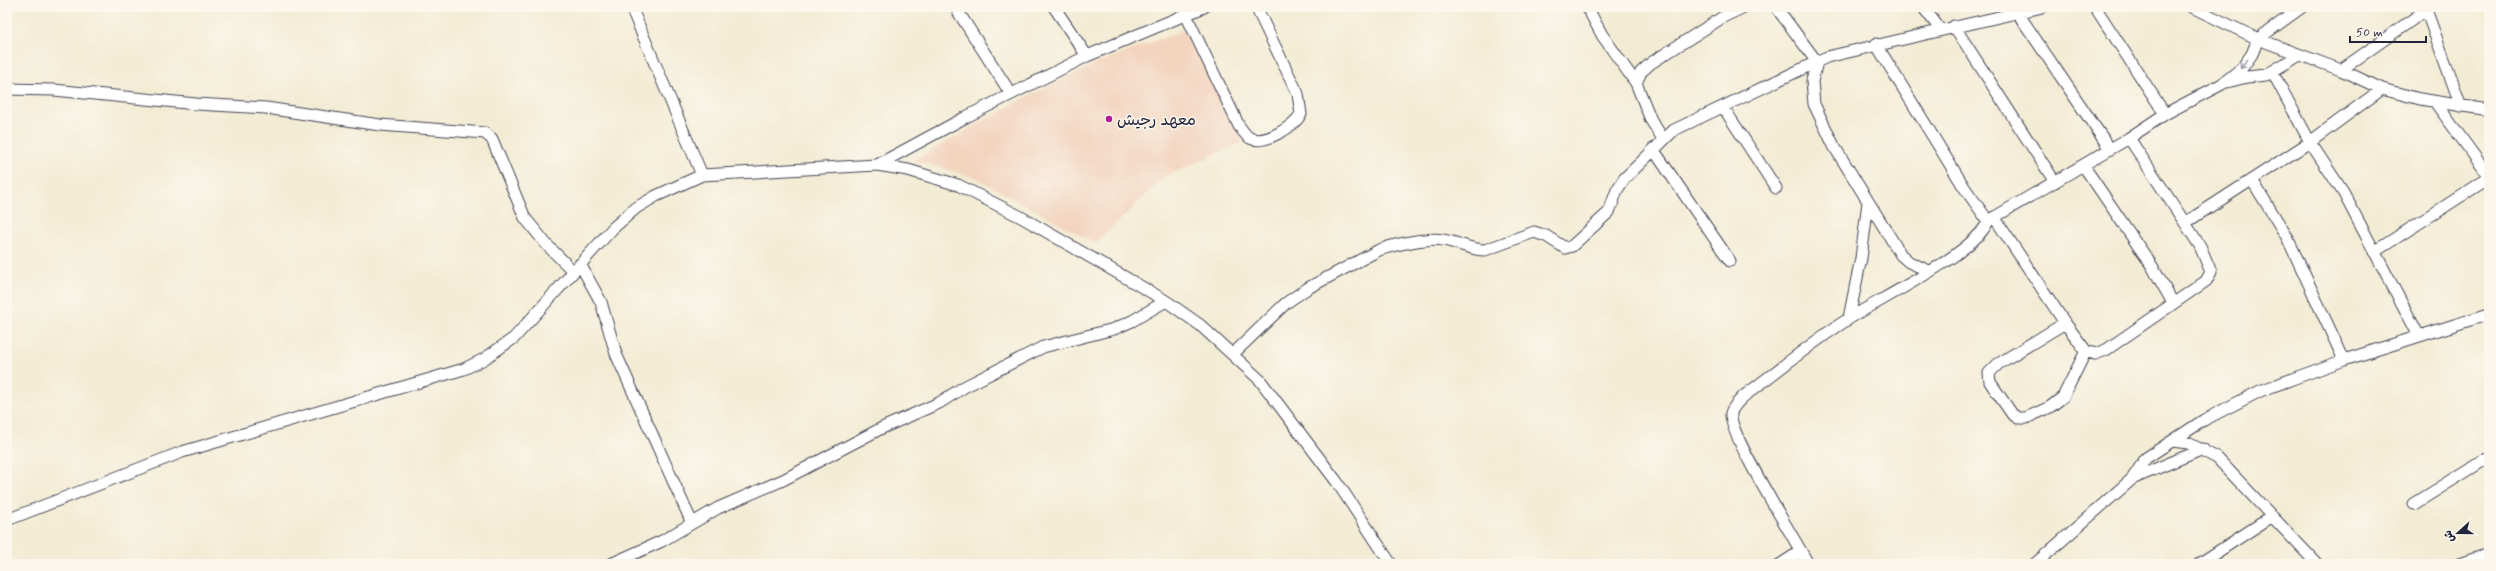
<svg xmlns="http://www.w3.org/2000/svg" width="2496" height="571" font-family="Mynerve,'Playpen Sans Arabic',sans-serif">
  <style>
    .built { fill: #f3d4bf }
    .lines { fill: none; stroke-linecap: round; stroke-linejoin: round }
    .street-casing { stroke: #414052; stroke-width: 13 }
    .street { stroke: #fff; stroke-width: 11 }
    .oneway { stroke: #9c9ca7 }
    .poi-dot { fill: #b5179e; stroke: #fbf7ec; stroke-width: 1.5 }
    .labels { text-anchor: middle; stroke-width: 3; stroke-linejoin: round; paint-order: stroke }
    .poi-label { font-size: 16px; fill: #22223b; stroke: #fbf7ec; text-anchor: start }
  </style>
  <rect width="100%" height="100%" fill="#fbf7ec"/>
  <filter id="ink" filterUnits="userSpaceOnUse"><feTurbulence type="fractalNoise" baseFrequency=".025" numOctaves="2"/><feDisplacementMap in="SourceGraphic" scale="8" xChannelSelector="R" yChannelSelector="G"/><feConvolveMatrix kernelMatrix="1 2 1 2 8 2 1 2 1" color-interpolation-filters="sRGB"/></filter>
  <filter id="wash" filterUnits="userSpaceOnUse"><feTurbulence type="fractalNoise" baseFrequency=".012" numOctaves="4" result="noise"/><feDisplacementMap in="SourceGraphic" scale="16" xChannelSelector="R" yChannelSelector="G"/><feGaussianBlur stdDeviation="0.9" result="paint"/><feColorMatrix in="noise" values="0 0 0 0 0 0 0 0 0 0 0 0 0 0 0 0 0 1.4 0 .05"/><feComposite in="paint" operator="in"/></filter>
  <g filter="url(#wash)">
    <rect width="100%" height="100%" fill="#f3ecd5"/>
    <path class="built" d="M 1186,29 L 1243,142 L 1166,176 L 1095,243 L 976,178 L 914,160 L 1030,95 L 1098,63 Z"/>
  </g>
  <g filter="url(#ink)">
    <g class="lines">
      <defs>
        <path id="street" d="M 631,7 L 702,175
          M 955,7 L 1011,94
          M 1054,7 L 1087,56
          M 1587,7 L 1602,35 L 1636,83 L 1651,120 L 1663,139
          M 1776,7 L 1817,62 L 1812,81 L 1814,104 L 1834,146 L 1901,255 L 1909,262 L 1929,271
          M 1923,7 L 1940,29
          M 2095,7 L 2165,114 L 2222,84 L 2242,68 L 2252,54 L 2258,39 L 2302,7
          M 2192,7 L 2258,39 L 2341,70 L 2382,89 L 2420,99 L 2489,110
          M 2425,7 L 2461,106
          M 2017,12 L 2110,149
          M 1186,15 L 1239,126 C 1242,130 1246,136 1250,138 C 1265,145 1293,127 1301,114 L 1298,94 L 1256,7
          M 1954,26 L 2055,182
          M 1876,44 L 1964,187 L 1988,221 L 2129,138
          M 2341,70 L 2426,10
          M 2273,73 L 2310,142 L 2343,192 L 2419,336
          M 2227,82 L 2247,77 L 2266,75 L 2298,56
          M 1636,83 L 1641,72 L 1651,63 L 1723,17 L 1744,7
          M 7,89 L 54,90 L 196,104 L 266,108 L 380,125 L 485,133 L 492,139 L 525,218 L 547,245 L 573,271
          M 2435,102 L 2489,176
          M 1723,107 L 1776,188
          M 2165,114 L 2129,138 L 2185,223 L 2310,142 L 2382,89
          M 1653,149 L 1730,261
          M 877,165 L 966,117 L 1087,56 L 1204,7
          M 2083,165 L 2152,266 L 2173,303
          M 2252,180 L 2287,237 L 2344,360
          M 1994,217 L 2065,323 L 2086,351 L 2095,354 L 2106,350 L 2206,281 L 2211,272 L 2200,246 L 2185,223
          M 2374,252 L 2489,178
          M 580,264 L 601,302 L 616,354 L 692,523
          M 1849,318 L 1861,258 L 1868,202
          M 2065,323 L 1998,364 L 1989,373 L 1990,382 L 2012,414 L 2018,418 L 2026,418 L 2050,407 L 2063,397 L 2086,351
          M 1233,354 L 1286,303 L 1308,288 L 1379,250 C 1393,245 1428,237 1443,240 C 1457,242 1471,250 1485,250 L 1534,232 L 1546,236 L 1565,248 L 1572,246 L 1609,212 L 1617,190 L 1624,179 L 1674,130 L 1827,57 L 2042,7
          M 2172,441 L 2188,443 L 2217,458 L 2317,564
          M 2132,479 L 2203,449
          M 2414,504 L 2489,457
          M 7,520 L 182,452 L 464,369 L 484,359 L 514,338 L 613,228 L 636,208 L 656,196 L 702,175 L 877,165 L 908,170 L 958,185 L 1021,217 L 1166,301 L 1200,325 L 1260,380 L 1337,482 L 1391,564
          M 611,564 L 662,541 L 718,508 L 783,480 L 882,428 L 939,403 L 964,387 L 1043,347 L 1114,329 L 1132,321 L 1166,301
          M 1781,564 L 1801,551
          M 1808,564 C 1796,540 1727,433 1731,413 C 1733,406 1739,401 1744,396 C 1779,370 1813,341 1850,318 C 1880,299 1977,252 1988,221
          M 2035,564 L 2132,479 L 2146,458 L 2204,420 L 2260,391 L 2295,378 L 2344,360 L 2489,314
          M 2199,564 L 2271,517
          M 2459,564 L 2489,554"/>
      </defs>
      <use href="#street" class="street-casing"/>
      <use href="#street" class="street"/>
    </g>
    <defs><path id="oneway-shaft" d="M-6 0H5M1.5-3L5.5 0L1.5 3" fill="none" stroke-width="1.6" stroke-linecap="round" stroke-linejoin="round"/></defs>
    <use class="oneway" href="#oneway-shaft" transform="translate(2244 64) rotate(129)"/>
  </g>
  <circle class="poi-dot" cx="1109" cy="119" r="4"/>
  <g class="labels">
    <g class="poi-label">
      <text x="1117" y="125">معهد رجيش</text>
    </g>
  </g>
  <rect width="2496" height="571" fill="none" stroke="#fbf7ec" stroke-width="24"/>
  <g transform="translate(2458 533) rotate(249)" stroke="#fbf7ec" stroke-width="3" paint-order="stroke">
  <path d="M0-3L7 15L0 10L-7 15Z" fill="#22223b"/>
  <text y="-6" font-size="11" font-weight="bold" text-anchor="middle" fill="#22223b">ش</text>
  </g>
  <path d="M2350 36v6h76v-6" fill="none" stroke="#22223b" stroke-width="2"/>
  <text x="2356" y="36" font-size="12" fill="#22223b" stroke="#fbf7ec" stroke-width="3" paint-order="stroke">50 m</text>
</svg>
